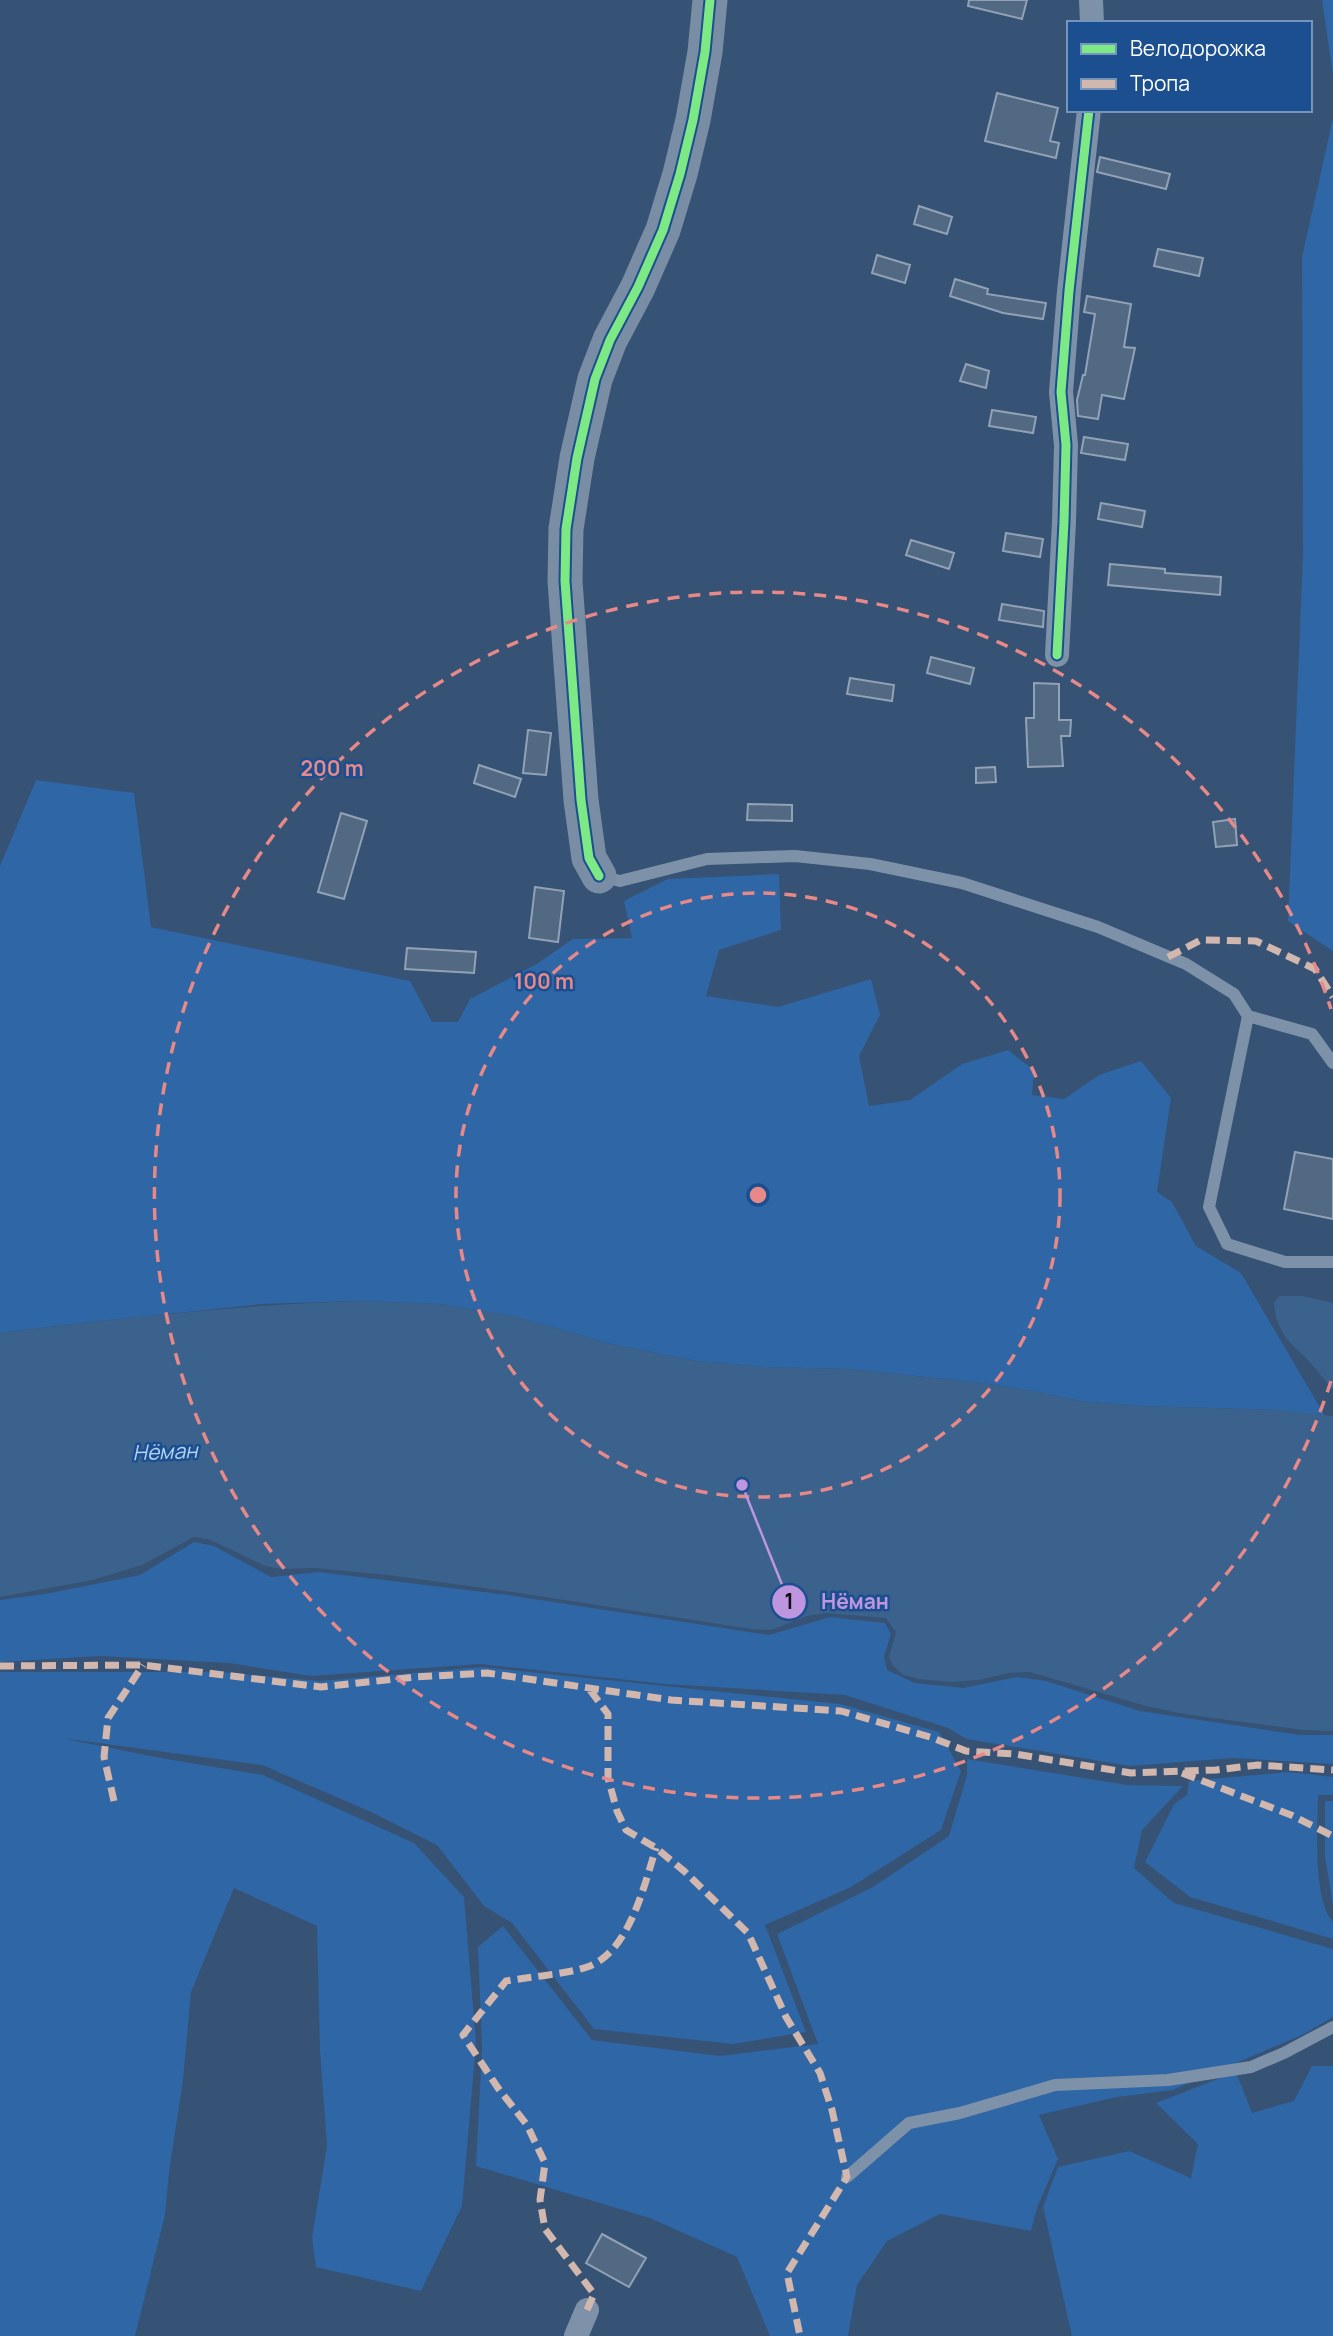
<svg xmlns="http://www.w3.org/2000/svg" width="1333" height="2336" font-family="Manrope,sans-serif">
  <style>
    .green { fill: #2f66a5 }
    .water { fill: #3b618d }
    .building { fill: #526984; stroke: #92a2b6; stroke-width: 2 }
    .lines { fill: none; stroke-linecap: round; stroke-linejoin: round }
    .lane { stroke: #7d92a8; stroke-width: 12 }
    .street { stroke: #7d92a8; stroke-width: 24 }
    .secondary { stroke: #798da4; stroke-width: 35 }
    .quiet { stroke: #d1b7ad; stroke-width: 7; stroke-dasharray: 14 7; stroke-linecap: butt }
    .cycleway-casing { stroke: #1b4f8f; stroke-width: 13 }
    .cycleway { stroke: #7ce984; stroke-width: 9 }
    .ring { fill: none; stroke: #e88989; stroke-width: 3.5; stroke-dasharray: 12 9 }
    .labels { text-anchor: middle; stroke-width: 5; stroke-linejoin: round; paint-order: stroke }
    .water-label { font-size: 21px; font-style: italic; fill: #b5d3f5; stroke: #1b4f8f }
    .centre { fill: #e88989; stroke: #1b4f8f; stroke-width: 3.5 }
    .ring-label { font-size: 21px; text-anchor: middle; font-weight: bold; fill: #e88989; stroke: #1b4f8f; stroke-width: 5; stroke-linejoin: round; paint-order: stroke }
    .leader { fill: none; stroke: #bd96df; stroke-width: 2.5 }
    .callout-dot { fill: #bd96df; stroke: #1b4f8f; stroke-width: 2.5 }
    .mark-label { font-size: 21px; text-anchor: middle; font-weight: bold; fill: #111 }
    .callout-label { font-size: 21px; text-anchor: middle; font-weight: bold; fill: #bd96df; stroke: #1b4f8f; stroke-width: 5; stroke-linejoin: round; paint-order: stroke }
  </style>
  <rect width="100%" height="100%" fill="#365274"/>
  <path class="green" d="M 1322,0 L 1333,0 L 1333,75 Z
    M 1333,118 L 1333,951 L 1288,921 L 1303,553 L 1302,257 Z
    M 36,780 L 134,793 L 151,927 L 410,981 L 432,1022 L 458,1022 L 470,999 L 535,965 L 573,939 L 632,938 L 624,901 L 668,879 L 779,874 L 781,930 L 719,950 L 706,996 L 778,1007 L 871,979 L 880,1015 L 859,1056 L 869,1106 L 910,1100 L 962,1064 L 1008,1050 L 1034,1070 L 1032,1095 L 1064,1099 L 1099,1075 L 1141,1061 L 1171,1098 L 1157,1192 L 1172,1202 L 1196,1246 L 1241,1273 L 1325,1416 L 1278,1410 L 1138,1406 L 1080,1401 L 1033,1391 L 983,1383 L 848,1369 L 764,1367 L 697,1361 L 607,1343 L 513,1316 L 438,1304 L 358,1301 L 262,1304 L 91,1322 L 0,1333 L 0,866 Z
    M 194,1542 L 214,1546 L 271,1577 L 319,1572 L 508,1595 L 769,1635 L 830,1617 L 885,1623 L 891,1634 L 884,1657 L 887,1670 L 915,1683 L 963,1688 L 1017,1677 L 1046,1681 L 1140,1711 L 1300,1735 L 1333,1735 L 1333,1764 L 1233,1758 L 1130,1766 L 967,1739 L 948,1728 L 845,1695 L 665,1684 L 480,1664 L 311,1676 L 229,1663 L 100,1656 L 0,1662 L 0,1600 L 45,1594 L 140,1575 Z
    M 482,1667 L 840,1704 L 939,1732 L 961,1771 L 941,1830 L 851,1887 L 765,1925 L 806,2032 L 733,2044 L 594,2029 L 512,1923 L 484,1906 L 437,1845 L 369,1811 L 262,1765 L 61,1738 L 166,1759 L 263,1775 L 414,1843 L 464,1897 L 476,2043 L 462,2206 L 421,2291 L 316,2267 L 312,2237 L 327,2146 L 320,2051 L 317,1926 L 234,1888 L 191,1992 L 183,2080 L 169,2172 L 165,2215 L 135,2336 L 0,2336 L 0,1672 L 221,1672 L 320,1681 Z
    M 967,1759 L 1127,1785 L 1183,1786 L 1142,1830 L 1134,1868 L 1174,1903 L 1333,1949 L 1333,2017 L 1304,2034 L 1173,2090 L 1117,2097 L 1039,2115 L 1058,2159 L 1037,2208 L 1031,2231 L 940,2214 L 887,2241 L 857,2285 L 848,2336 L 770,2336 L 737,2257 L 650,2218 L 476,2166 L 482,2048 L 478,1947 L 503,1926 L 592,2040 L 720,2056 L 818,2044 L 777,1934 L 873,1887 L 949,1836 L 967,1775 Z
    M 1289,1772 L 1333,1777 L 1333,1795 L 1318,1795 C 1318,1826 1312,1898 1333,1922 L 1333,1939 L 1190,1897 L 1145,1862 L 1174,1804 L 1187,1795 L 1189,1781 Z
    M 1325,1801 L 1333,1801 L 1333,1906 L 1325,1857 Z
    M 1312,2066 L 1333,2066 L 1333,2336 L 1072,2336 L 1043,2207 L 1058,2167 L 1129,2151 L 1191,2178 L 1198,2144 L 1156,2103 L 1236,2072 L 1252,2113 L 1294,2101 Z"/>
  <path class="water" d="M 1280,1296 L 1303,1296 L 1333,1303 L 1333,1390 C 1324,1379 1316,1369 1307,1359 C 1287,1340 1276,1331 1274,1302 Z
    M 358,1301 L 438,1304 L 513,1316 L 607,1343 L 697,1361 L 764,1367 L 848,1369 L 983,1383 L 1033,1391 L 1080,1401 L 1138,1406 L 1278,1410 L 1333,1416 L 1333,1731 L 1303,1730 L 1183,1714 L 1146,1706 L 1030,1672 L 1008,1673 L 979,1680 L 951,1682 L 919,1679 L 904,1675 L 893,1666 L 889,1657 L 896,1632 L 886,1618 L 826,1613 L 807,1616 L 771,1630 L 751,1629 L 512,1592 L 388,1575 L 315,1568 L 281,1569 L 265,1566 L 208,1539 L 194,1537 L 142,1565 L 93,1580 L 0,1597 L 0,1333 C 119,1318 238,1305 358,1301 Z"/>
  <path class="building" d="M 969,0 L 1027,0 L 1022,19 L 968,6 Z
    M 997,93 L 1058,108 L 1050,141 L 1059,143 L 1056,158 L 985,141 Z
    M 1100,157 L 1170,174 L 1166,189 L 1097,172 Z
    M 919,206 L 952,217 L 947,234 L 914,224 Z
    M 1158,249 L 1203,258 L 1199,276 L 1154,266 Z
    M 877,255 L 910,265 L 905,283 L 872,273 Z
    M 955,279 L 988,289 L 987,294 L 1046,303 L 1043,319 L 1003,313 L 950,296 Z
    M 1087,296 L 1131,304 L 1124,347 L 1135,348 L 1124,399 L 1102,395 L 1098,419 L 1078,416 L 1077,400 L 1083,375 L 1085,375 L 1095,314 L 1084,312 Z
    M 966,364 L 989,371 L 986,388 L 960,381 Z
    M 992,410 L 1036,417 L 1033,433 L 989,426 Z
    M 1084,437 L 1128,444 L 1125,460 L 1081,453 Z
    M 1101,503 L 1145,511 L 1142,527 L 1098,519 Z
    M 1006,533 L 1043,539 L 1040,557 L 1003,551 Z
    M 911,540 L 954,553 L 949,569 L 906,555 Z
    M 1110,564 L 1165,569 L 1165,573 L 1221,577 L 1220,595 L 1108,585 Z
    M 1002,604 L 1044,611 L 1043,627 L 999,620 Z
    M 931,657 L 974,668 L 970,684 L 927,673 Z
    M 850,678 L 894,685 L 892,701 L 847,694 Z
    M 1034,683 L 1059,684 L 1059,720 L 1071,720 L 1070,736 L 1061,736 L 1063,766 L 1028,767 L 1026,718 L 1034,718 Z
    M 528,730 L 551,733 L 546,775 L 523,773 Z
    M 479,765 L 521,779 L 515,797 L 474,783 Z
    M 995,767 L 996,782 L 976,783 L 976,768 Z
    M 748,804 L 792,805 L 792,821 L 747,820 Z
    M 341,813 L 367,821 L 344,899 L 318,892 Z
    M 1235,819 L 1237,845 L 1216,847 L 1213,822 Z
    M 535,887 L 564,891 L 558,942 L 529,938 Z
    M 407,948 L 476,952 L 474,973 L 405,969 Z
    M 1295,1152 L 1333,1159 L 1333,1219 L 1284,1209 Z
    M 602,2234 L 646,2258 L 629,2287 L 586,2263 Z"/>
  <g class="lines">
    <path class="lane" d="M 600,876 L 620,881 L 707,859 L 795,856 L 870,864 L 962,883 L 1098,927 L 1186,964 L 1234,994 L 1248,1016 L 1209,1207 L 1227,1244 L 1285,1262 L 1333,1262
      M 1248,1016 L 1312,1034 L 1333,1063
      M 847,2177 L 909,2123 L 960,2113 L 1055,2085 L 1168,2080 L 1251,2067 L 1284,2053 L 1333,2027"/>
    <path class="street" d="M 1091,0 L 1092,23
      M 1057,655 L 1064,522 L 1066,445 L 1061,392 L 1069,291 L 1089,110
      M 576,2336 L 587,2310"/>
    <path class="secondary" d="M 599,876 L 589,858 L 581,800 L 565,581 L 566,529 L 577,458 L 595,379 L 610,340 L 638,287 L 663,230 L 680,174 L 693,120 L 705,52 L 710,0"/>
    <path class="quiet" d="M 1168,957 L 1201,940 L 1256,941 L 1315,969 L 1333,997
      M 0,1666 L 143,1665 L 321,1687 L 415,1677 L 487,1673 L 671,1700 L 841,1711 L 930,1737 L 966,1751 L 1015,1754 L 1131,1773 L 1216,1770 L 1258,1765 L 1333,1770
      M 590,1690 L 608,1714 L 608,1778 L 617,1811 L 626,1830 L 656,1848 L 684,1871 L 748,1933 L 786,2017 L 820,2073 L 832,2110 L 847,2177 L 787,2273 L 800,2336
      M 1182,1773 L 1291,1815 L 1333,1836
      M 114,1801 L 104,1757 L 108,1718 L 143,1665
      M 587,2310 L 594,2294 L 545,2229 L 540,2200 L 545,2163 L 527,2125 L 498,2088 L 463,2035 L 506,1981 C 528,1977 567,1974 587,1967 C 629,1953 644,1886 656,1848"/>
    <defs>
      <path id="cycleway" d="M 1057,655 L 1064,522 L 1066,445 L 1061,392 L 1069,291 L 1089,110
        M 599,876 L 589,858 L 581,800 L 565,581 L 566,529 L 577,458 L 595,379 L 610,340 L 638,287 L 663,230 L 680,174 L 693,120 L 705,52 L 710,0"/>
    </defs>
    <use href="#cycleway" class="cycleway-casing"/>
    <use href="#cycleway" class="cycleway"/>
  </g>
  <g class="ring">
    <circle cx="758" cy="1195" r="302"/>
    <path d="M1331 1381A603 603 0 1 1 1331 1009"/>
  </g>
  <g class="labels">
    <g class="water-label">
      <text transform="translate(165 1452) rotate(-2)" y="7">Нёман</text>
    </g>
  </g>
  <circle cx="758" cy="1195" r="10" class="centre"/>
  <g class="ring-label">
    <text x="332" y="776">200 m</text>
    <text x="544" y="989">100 m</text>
  </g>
  <path class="leader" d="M742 1485L789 1602"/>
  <g class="callout-dot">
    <circle cx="742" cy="1485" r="7"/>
    <circle cx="789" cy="1602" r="18"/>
  </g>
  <g class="mark-label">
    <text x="789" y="1609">1</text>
  </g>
  <g class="callout-label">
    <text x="855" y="1609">Нёман</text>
  </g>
  <rect x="1067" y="21" width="245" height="91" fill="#1b4f8f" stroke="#7695bc" stroke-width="2"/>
  <rect x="1081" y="44" width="35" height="10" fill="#7ce984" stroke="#7695bc" stroke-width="2"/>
  <text x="1130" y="56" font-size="21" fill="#ffffff">Велодорожка</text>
  <rect x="1081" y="79" width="35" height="10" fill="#d1b7ad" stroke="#7695bc" stroke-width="2"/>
  <text x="1130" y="91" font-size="21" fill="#ffffff">Тропа</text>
</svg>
